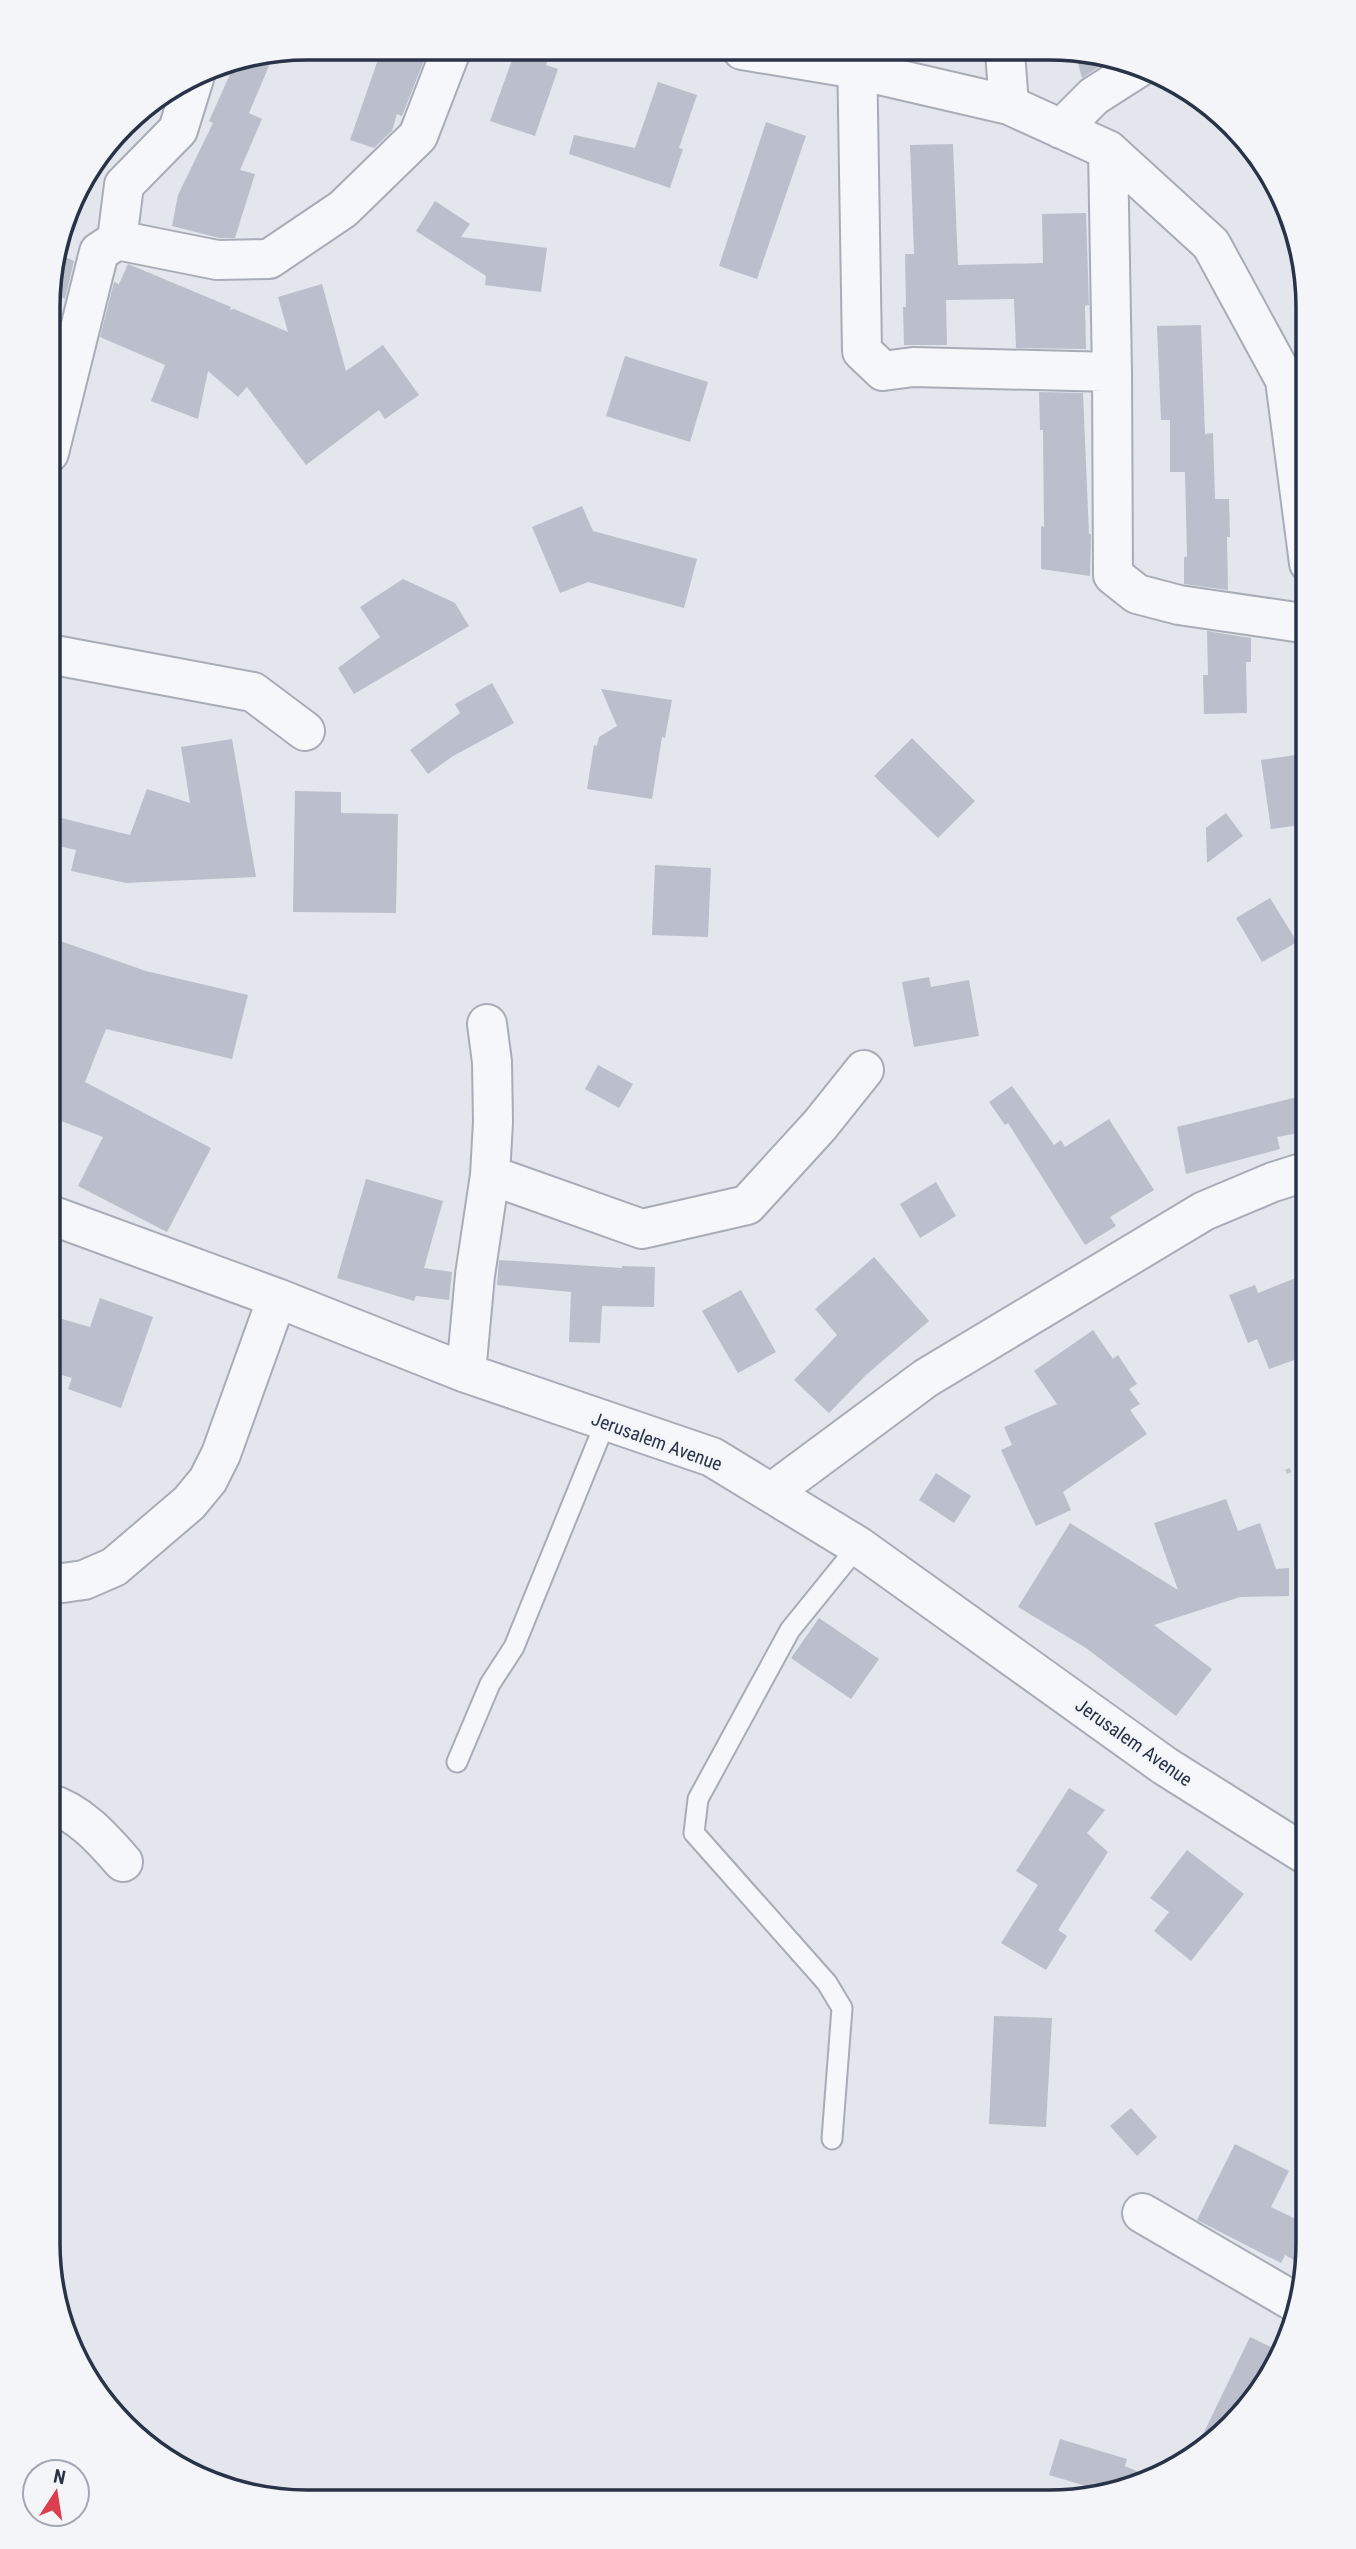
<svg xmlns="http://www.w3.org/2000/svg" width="1356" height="2549" font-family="'Roboto Condensed',sans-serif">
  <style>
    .building { fill: #babfcb }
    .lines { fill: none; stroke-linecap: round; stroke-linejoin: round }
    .lane-casing { stroke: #a7acb7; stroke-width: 23 }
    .street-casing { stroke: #a7acb7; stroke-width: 42 }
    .path { stroke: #c1c4cb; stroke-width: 4.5; stroke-dasharray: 5 5; stroke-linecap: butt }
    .lane { stroke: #f6f7fa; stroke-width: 19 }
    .street { stroke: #f6f7fa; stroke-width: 38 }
    .labels { text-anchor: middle; stroke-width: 6; stroke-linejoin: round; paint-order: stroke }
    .street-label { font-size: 19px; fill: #293247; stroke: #f3f5f9 }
    .rim { fill: none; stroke: #293247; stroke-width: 3.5 }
  </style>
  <rect width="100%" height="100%" fill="#e3e6ec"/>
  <path class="building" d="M 382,48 L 429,48 L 402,116 L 397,114 L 392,131 L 374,148 L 350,140 Z
    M 516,49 L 552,49 L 546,65 L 558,69 L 535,136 L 490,121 Z
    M 1075,52 L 1099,52 L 1114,57 L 1082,78 Z
    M 274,54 L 249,113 L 262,119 L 240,170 L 255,174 L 235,238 L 219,238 L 172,226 L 178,195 L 213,123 L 209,121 L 236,61 Z
    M 658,82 L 697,95 L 679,148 L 683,149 L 670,188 L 569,154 L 574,135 L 635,148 Z
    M 766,122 L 806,136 L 757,279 L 719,266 Z
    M 953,144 L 958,265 L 1043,263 L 1042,214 L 1086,213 L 1089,305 L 1085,306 L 1086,349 L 1016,348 L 1014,299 L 946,300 L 947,345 L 904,345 L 903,307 L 906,307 L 905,254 L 914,254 L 910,145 Z
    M 435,201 L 470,224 L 461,237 L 547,248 L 541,292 L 485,285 L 486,276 L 416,231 Z
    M 65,257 L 74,261 L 65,299 L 49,292 L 49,288 Z
    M 128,264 L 231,307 L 230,310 L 234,309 L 288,332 L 278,297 L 322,284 L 346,371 L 383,345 L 419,395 L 385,419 L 379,410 L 306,465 L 247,387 L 238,397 L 208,371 L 198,419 L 151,401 L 165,365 L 100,337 L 114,282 L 119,284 Z
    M 1201,325 L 1205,434 L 1213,433 L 1215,499 L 1229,499 L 1230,537 L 1227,537 L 1228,590 L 1184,584 L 1184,557 L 1187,557 L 1185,472 L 1170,472 L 1170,420 L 1161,420 L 1157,326 Z
    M 625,356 L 708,382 L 690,442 L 606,416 Z
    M 1039,392 L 1083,393 L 1089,534 L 1091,534 L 1090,576 L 1041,569 L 1041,526 L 1044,527 L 1043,430 L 1040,430 Z
    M 582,506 L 593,531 L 697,559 L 684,608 L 588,582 L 560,593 L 532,527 Z
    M 403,579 L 455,603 L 469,626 L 354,694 L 338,668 L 380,637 L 360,607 Z
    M 1207,631 L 1251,638 L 1251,662 L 1246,662 L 1247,713 L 1204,714 L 1203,675 L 1208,675 Z
    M 492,683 L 514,723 L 453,756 L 428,774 L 410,750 L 460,713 L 455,704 Z
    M 601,689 L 672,700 L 665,738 L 662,737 L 652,799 L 587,789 L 594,745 L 597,746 L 599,737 L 617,726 Z
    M 912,738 L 975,801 L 938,838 L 874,776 Z
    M 232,739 L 256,877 L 126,883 L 71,871 L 76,850 L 49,844 L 49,815 L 130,835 L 147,789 L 190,803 L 181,747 Z
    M 1309,753 L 1309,824 L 1271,829 L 1261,760 Z
    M 295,791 L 341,792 L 341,813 L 398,814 L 396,913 L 293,912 Z
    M 1226,813 L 1243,836 L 1207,863 L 1206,828 Z
    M 655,865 L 711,868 L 708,937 L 652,935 Z
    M 1270,898 L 1297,942 L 1262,962 L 1236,918 Z
    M 49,937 L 146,971 L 248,995 L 232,1059 L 106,1029 L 85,1082 L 211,1148 L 167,1232 L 78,1186 L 103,1137 L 48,1116 Z
    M 929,977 L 931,987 L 969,980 L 979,1036 L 914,1047 L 902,982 Z
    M 598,1065 L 633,1084 L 619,1108 L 585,1089 Z
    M 1012,1086 L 1054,1145 L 1061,1140 L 1065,1147 L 1109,1119 L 1154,1190 L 1110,1217 L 1116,1226 L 1085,1245 L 1008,1123 L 1005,1125 L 989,1102 Z
    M 1309,1094 L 1309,1131 L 1277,1137 L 1280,1149 L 1186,1174 L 1177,1127 Z
    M 366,1179 L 443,1201 L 424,1268 L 452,1272 L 449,1300 L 416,1296 L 414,1301 L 337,1278 Z
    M 936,1182 L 956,1216 L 920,1238 L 900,1204 Z
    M 874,1257 L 929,1321 L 866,1375 L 829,1413 L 794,1380 L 837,1335 L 815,1309 Z
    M 499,1260 L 622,1268 L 622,1266 L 655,1267 L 654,1307 L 602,1306 L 600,1343 L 569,1342 L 571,1292 L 497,1285 Z
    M 1308,1273 L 1308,1355 L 1269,1369 L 1257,1339 L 1248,1343 L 1229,1295 L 1255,1285 L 1258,1293 Z
    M 741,1290 L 776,1352 L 738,1373 L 702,1311 Z
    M 100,1298 L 153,1317 L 121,1408 L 68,1389 L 72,1378 L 48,1371 L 48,1315 L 90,1327 Z
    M 1093,1330 L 1113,1359 L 1118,1355 L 1137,1384 L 1129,1389 L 1140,1404 L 1130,1410 L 1147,1434 L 1063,1492 L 1071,1510 L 1036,1526 L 1001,1450 L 1012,1445 L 1004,1427 L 1057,1404 L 1034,1371 Z
    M 936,1473 L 971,1496 L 954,1523 L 919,1500 Z
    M 1226,1499 L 1238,1531 L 1260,1523 L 1276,1569 L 1289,1568 L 1289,1596 L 1240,1597 L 1154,1625 L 1212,1669 L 1176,1716 L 1086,1648 L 1018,1607 L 1070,1523 L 1178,1590 L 1154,1523 Z
    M 819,1618 L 879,1659 L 851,1699 L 791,1658 Z
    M 1069,1788 L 1105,1810 L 1087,1833 L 1108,1852 L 1058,1930 L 1067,1936 L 1046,1970 L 1001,1943 L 1038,1885 L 1016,1871 Z
    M 1187,1850 L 1244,1894 L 1191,1961 L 1154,1931 L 1169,1912 L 1150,1898 Z
    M 994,2016 L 1052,2018 L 1046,2127 L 989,2124 Z
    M 1131,2108 L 1157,2137 L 1137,2156 L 1110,2126 Z
    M 1235,2144 L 1289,2171 L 1271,2207 L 1308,2225 L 1306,2267 L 1285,2255 L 1281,2263 L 1197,2220 Z
    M 1250,2337 L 1277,2350 L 1274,2357 L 1279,2359 L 1255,2400 L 1195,2457 L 1193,2455 Z
    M 1060,2439 L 1127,2459 L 1125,2466 L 1152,2478 L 1132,2488 L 1106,2492 L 1049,2475 Z"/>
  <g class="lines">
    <defs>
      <path id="lane" d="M 457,1762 L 490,1684 L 514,1647 L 606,1421
        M 832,2139 L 842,2008 L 827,1983 L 694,1833 L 698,1799 L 790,1630 L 858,1546"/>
      <path id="street" d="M 742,50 L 845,67 L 1009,105 L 1108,150 L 1211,244 L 1285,380 L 1309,563
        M 857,51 L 862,351 L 883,371 L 913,367 L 1112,372 L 1108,150
        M 1005,52 L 1009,105
        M 1061,129 L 1094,96 L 1141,66
        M 117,240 L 217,260 L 269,259 L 343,209 L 418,136 L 452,48
        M 1112,372 L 1113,575 L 1137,594 L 1179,605 L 1309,624
        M 49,453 L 99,252 L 117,240 L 124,185 L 178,130 L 195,75
        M 49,654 L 253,692 L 305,731
        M 490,1175 L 642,1229 L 747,1205 L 820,1125 L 864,1070
        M 48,1214 L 277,1298 L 466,1373 L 712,1457 L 858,1546 L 1165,1766 L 1308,1856
        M 466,1373 L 475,1275 L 490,1175 L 493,1122 L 492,1062 L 487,1024
        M 771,1493 L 926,1378 L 1204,1211 L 1273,1182 L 1308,1171
        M 48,1585 L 84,1580 L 114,1567 L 189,1503 L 208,1480 L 221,1454 L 277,1298
        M 48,1803 C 79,1812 102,1838 123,1862
        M 1142,2213 L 1298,2304"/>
    </defs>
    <use href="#lane" class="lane-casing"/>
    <use href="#street" class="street-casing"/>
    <path class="path" d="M 1286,1472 L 1308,1462"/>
    <use href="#lane" class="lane"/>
    <use href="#street" class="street"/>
  </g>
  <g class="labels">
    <g class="street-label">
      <text transform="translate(657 1441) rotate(20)" y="7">Jerusalem Avenue</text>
      <text transform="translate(1134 1742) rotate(35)" y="7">Jerusalem Avenue</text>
    </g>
  </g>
  <path d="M0 0H1356V2549H0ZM307 60H1049A247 247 0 0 1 1296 307V2243A247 247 0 0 1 1049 2490H307A247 247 0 0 1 60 2243V307A247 247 0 0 1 307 60Z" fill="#f3f5f9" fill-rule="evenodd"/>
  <path class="rim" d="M307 60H1049A247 247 0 0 1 1296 307V2243A247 247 0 0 1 1049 2490H307A247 247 0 0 1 60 2243V307A247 247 0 0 1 307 60Z"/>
  <g transform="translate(56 2493) rotate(12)"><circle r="33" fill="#f3f5f9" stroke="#a2a7b2" stroke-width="2"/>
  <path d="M0-5L12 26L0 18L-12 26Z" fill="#dc3e4d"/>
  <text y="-10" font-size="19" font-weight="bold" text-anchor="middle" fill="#293247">N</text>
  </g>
</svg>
